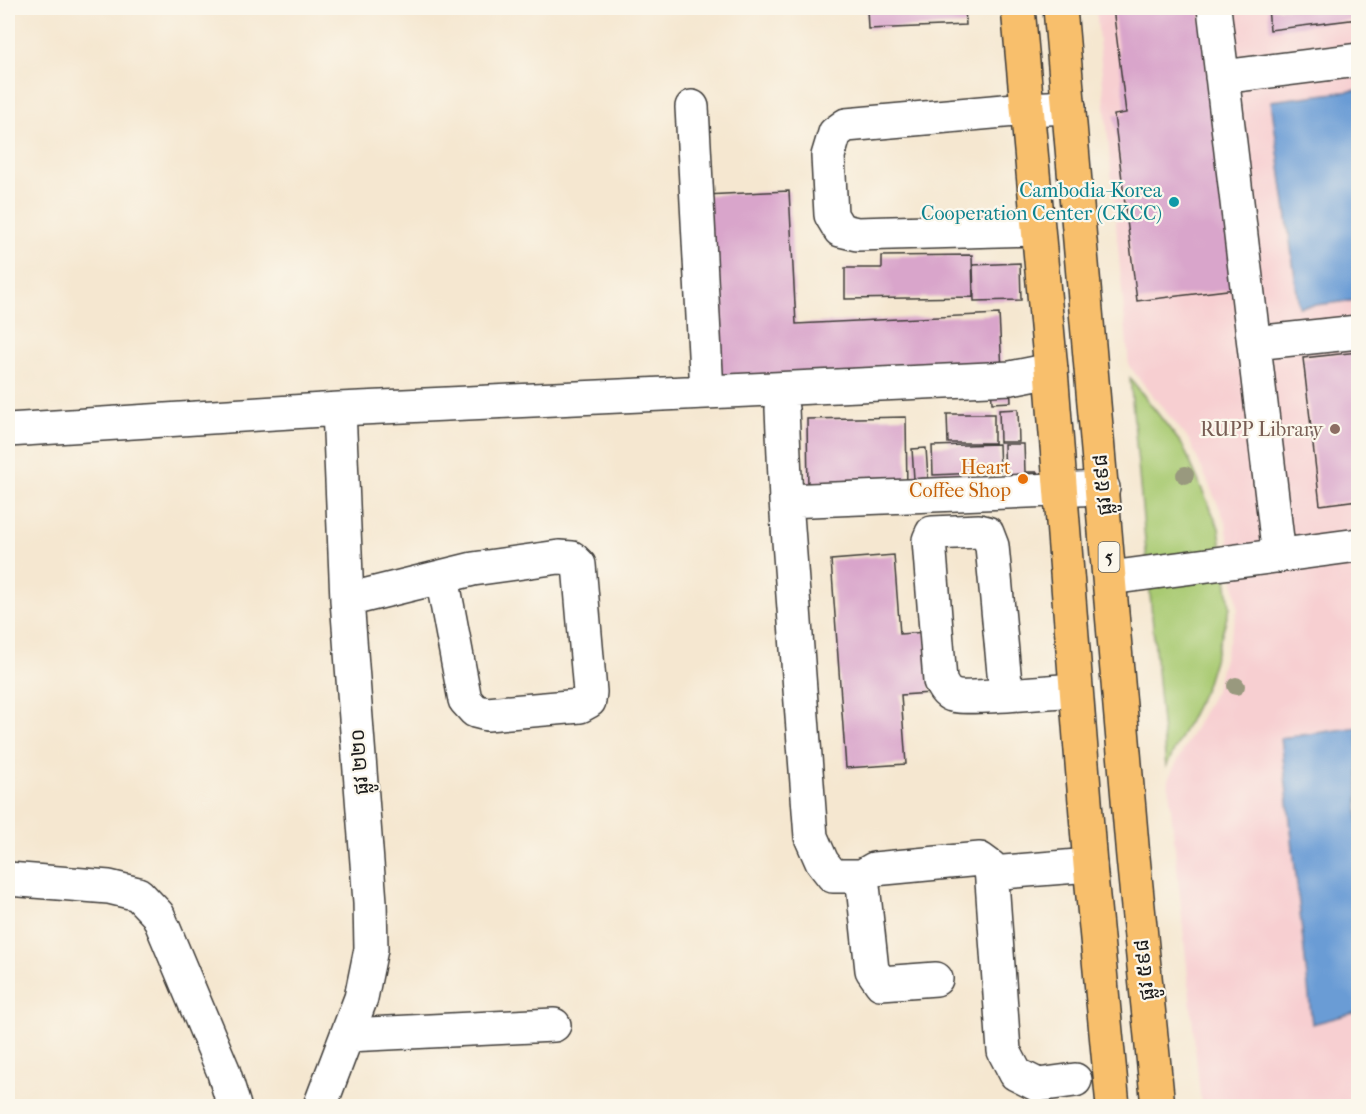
<svg xmlns="http://www.w3.org/2000/svg" width="1366" height="1114" font-family="'IM FELL French Canon','Noto Sans Khmer',serif">
  <style>
    .built { fill: #f7cfd1 }
    .green { fill: #a9ca72; stroke: #627347; stroke-width: 1.5 }
    .water { fill: #6a9cd5; stroke: #435c78; stroke-width: 1.5 }
    .building { fill: #d9a5cb }
    .lines { fill: none; stroke-linecap: round; stroke-linejoin: round }
    .minor-casing { stroke: #3d3a37; stroke-width: 36 }
    .major-casing { stroke: #3d3a37; stroke-width: 36 }
    .minor { stroke: #fff; stroke-width: 33 }
    .major { stroke: #f8bf6c; stroke-width: 33 }
    .tree { fill: #99997e }
    .culture-dot { fill: #0f9aa8; stroke: #fbf7ec; stroke-width: 2 }
    .education-dot { fill: #8d6e63; stroke: #fbf7ec; stroke-width: 2 }
    .food-dot { fill: #e8710a; stroke: #fbf7ec; stroke-width: 2 }
    .labels { text-anchor: middle; stroke-width: 4.5; stroke-linejoin: round; paint-order: stroke }
    .shield { fill: #fbf7ec; stroke: #5f5e5a; stroke-width: 1.5 }
    .shield-label { font-size: 18px; font-weight: bold; fill: #1c1c1c }
    .culture-label { font-size: 20px; fill: #0d838f; stroke: #fbf7ec; text-anchor: end }
    .education-label { font-size: 20px; fill: #785e54; stroke: #fbf7ec; text-anchor: end }
    .food-label { font-size: 20px; fill: #c56008; stroke: #fbf7ec; text-anchor: end }
    .street-label { font-size: 20px; fill: #1c1c1c; stroke: #fbf7ec }
  </style>
  <rect width="100%" height="100%" fill="#fbf7ec"/>
  <filter id="ink" filterUnits="userSpaceOnUse"><feTurbulence type="fractalNoise" baseFrequency=".0167" numOctaves="2"/><feDisplacementMap in="SourceGraphic" scale="12" xChannelSelector="R" yChannelSelector="G"/><feConvolveMatrix kernelMatrix="1 2 1 2 8 2 1 2 1" color-interpolation-filters="sRGB"/></filter>
  <filter id="wash" filterUnits="userSpaceOnUse"><feTurbulence type="fractalNoise" baseFrequency=".008" numOctaves="4" result="noise"/><feDisplacementMap in="SourceGraphic" scale="24" xChannelSelector="R" yChannelSelector="G"/><feGaussianBlur stdDeviation="1.35" result="paint"/><feColorMatrix in="noise" values="0 0 0 0 0 0 0 0 0 0 0 0 0 0 0 0 0 1.4 0 .05"/><feComposite in="paint" operator="in"/></filter>
  <g filter="url(#wash)">
    <rect width="100%" height="100%" fill="#f5e7d0"/>
    <path class="built" d="M 1096,8 L 1358,8 L 1358,1106 L 1201,1106 L 1168,779 L 1215,690 L 1238,609 L 1226,523 L 1189,440 L 1129,366 Z"/>
    <path class="green" d="M 1130,378 L 1183,446 L 1219,528 L 1230,607 L 1206,686 L 1166,767 Z"/>
    <path class="water" d="M 1358,90 L 1358,300 L 1299,307 L 1271,101 Z
      M 1358,727 L 1358,1012 L 1312,1024 L 1281,738 Z"/>
    <g id="blocks">
      <path class="building" d="M 867,8 L 965,8 L 966,25 L 868,29 Z
        M 1113,8 L 1199,8 L 1235,289 L 1137,301 L 1114,115 L 1126,113 Z
        M 1268,8 L 1358,8 L 1358,19 L 1270,30 Z
        M 789,191 L 796,324 L 999,314 L 1002,370 L 715,385 L 705,195 Z
        M 972,255 L 973,297 L 845,299 L 845,268 L 882,268 L 882,256 Z
        M 1020,263 L 1021,300 L 974,301 L 973,265 Z
        M 1358,352 L 1358,500 L 1320,505 L 1303,358 Z
        M 991,384 L 1010,384 L 1011,402 L 992,403 Z
        M 1018,409 L 1019,442 L 1000,442 L 999,410 Z
        M 947,414 L 994,414 L 994,443 L 948,443 Z
        M 906,417 L 907,491 L 808,493 L 807,419 Z
        M 999,444 L 1000,472 L 933,475 L 932,446 Z
        M 1004,444 L 1024,444 L 1025,472 L 1037,472 L 1038,487 L 1005,487 Z
        M 926,448 L 928,478 L 914,479 L 912,449 Z
        M 894,555 L 900,634 L 926,632 L 931,693 L 901,695 L 906,764 L 846,768 L 831,560 Z"/>
    </g>
  </g>
  <g filter="url(#ink)">
    <use href="#blocks" fill-opacity="0" stroke="#3d3a37" stroke-width="1.5"/>
    <g class="lines">
      <defs>
        <path id="minor" d="M 1214,8 L 1279,556
          M 1222,77 L 1358,60
          M 692,107 L 707,392
          M 1037,229 L 857,234 L 840,230 L 831,215 L 828,156 L 835,133 L 846,125 L 1027,109 L 1069,107
          M 1254,343 L 1358,332
          M 782,409 L 786,501 L 811,837 L 822,862 L 833,876 L 862,876
          M 8,430 L 339,409 L 1011,378 L 1051,370
          M 786,501 L 1103,488
          M 1110,578 L 1358,545
          M 347,600 L 473,569 L 559,557 L 572,558 L 579,565 L 590,692 L 589,701 L 580,706 L 487,714 L 475,711 L 465,700 L 442,577
          M 1006,694 L 992,546 L 987,533 L 979,531 L 932,533 L 929,540 L 940,681 C 943,687 946,693 952,695 C 962,700 1057,691 1075,690
          M 991,873 L 1090,865
          M 8,879 L 109,887 L 138,894 L 158,915 L 223,1070 L 234,1106
          M 936,979 L 881,983 L 872,970 L 862,876 L 874,869 L 980,859 L 991,867 L 1004,1051 L 1016,1074 L 1038,1085 L 1075,1080
          M 348,1035 L 554,1025
          M 320,1106 L 361,998 L 371,949 L 370,902 L 347,600 L 339,409"/>
        <path id="major" d="M 1018,8 L 1051,370 L 1090,865 L 1113,1106
          M 1060,8 L 1133,857 L 1158,1106"/>
      </defs>
      <use href="#minor" class="minor-casing"/>
      <use href="#major" class="major-casing"/>
      <use href="#minor" class="minor"/>
      <use href="#major" class="major"/>
    </g>
    <g class="tree">
      <circle cx="1185" cy="475" r="9"/>
      <circle cx="1236" cy="686" r="9"/>
    </g>
  </g>
  <circle class="culture-dot" cx="1174" cy="202" r="6"/>
  <circle class="education-dot" cx="1335" cy="429" r="6"/>
  <circle class="food-dot" cx="1023" cy="479" r="6"/>
  <g class="labels">
    <rect class="shield" x="1098.5" y="542" width="21" height="30" rx="4.5"/>
    <g class="shield-label">
      <text x="1109" y="563">5</text>
    </g>
    <g class="culture-label">
      <text x="1162" y="197">Cambodia-Korea<tspan x="1162" dy="23">Cooperation Center (CKCC)</tspan></text>
    </g>
    <g class="education-label">
      <text x="1323" y="436">RUPP Library</text>
    </g>
    <g class="food-label">
      <text x="1011" y="474">Heart<tspan x="1011" dy="23">Coffee Shop</tspan></text>
    </g>
    <g class="street-label">
      <text transform="translate(1102 485) rotate(-95)" y="7">ផ្លូវ ៥៩៨</text>
      <text transform="translate(359 762) rotate(-94)" y="7">ផ្លូវ ២២០</text>
      <text transform="translate(1144 970) rotate(-96)" y="7">ផ្លូវ ៥៩៨</text>
    </g>
  </g>
  <rect width="1366" height="1114" fill="none" stroke="#fbf7ec" stroke-width="30"/>
</svg>
